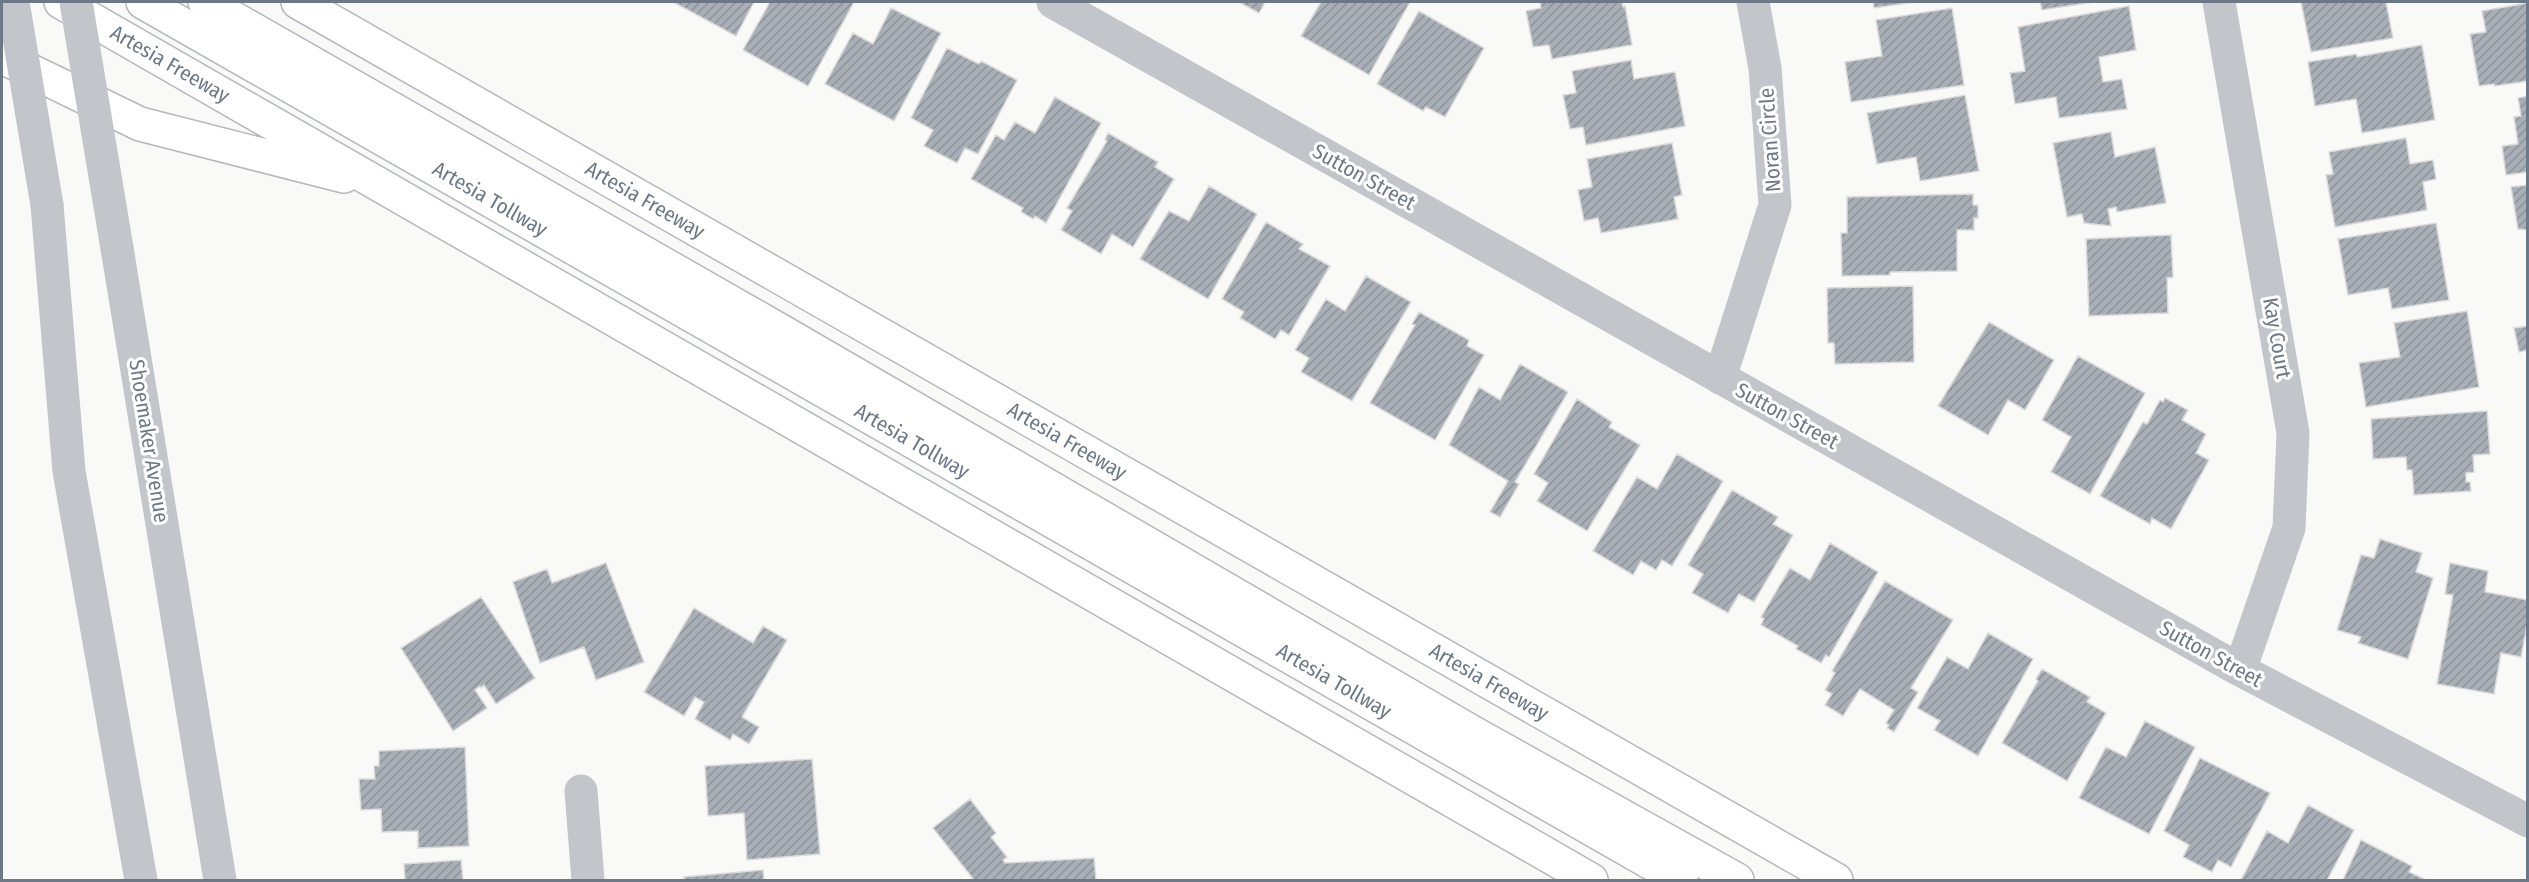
<svg xmlns="http://www.w3.org/2000/svg" width="2529" height="882" font-family="'Fira Sans Condensed',sans-serif">
  <style>
    .building { fill: url(#building-hatch); stroke: #dbdbda; stroke-width: 1.5 }
    .lines { fill: none; stroke-linecap: round; stroke-linejoin: round }
    .motorway-casing { stroke: #b5b8bc; stroke-width: 36 }
    .minor { stroke: #c2c5c9; stroke-width: 33 }
    .tertiary { stroke: #c2c5c9; stroke-width: 33 }
    .motorway { stroke: #fff; stroke-width: 33 }
    .tertiary-bridge { stroke: #c2c5c9; stroke-width: 33 }
    .labels { text-anchor: middle; stroke-width: 6; stroke-linejoin: round; paint-order: stroke }
    .street-label { font-size: 21px; fill: #6c7885; stroke: #fff }
  </style>
  <defs>
    <pattern id="building-hatch" width="6" height="6" patternUnits="userSpaceOnUse" patternTransform="scale(1.5)"><rect width="6" height="6" fill="#a9afb6"/><path d="M-1 1l2-2M0 6l6-6M5 7l2-2" fill="none" stroke="#8e939a"/></pattern>
  </defs>
  <rect width="100%" height="100%" fill="#f9f9f8"/>
  <path class="building" d="M 673,2 L 754,2 L 736,36 Z
    M 770,2 L 854,2 L 808,86 L 743,50 Z
    M 1239,2 L 1265,2 L 1259,13 Z
    M 1321,2 L 1410,2 L 1369,75 L 1301,36 Z
    M 1540,2 L 1622,2 L 1623,7 L 1625,6 L 1632,45 L 1552,59 L 1549,45 L 1533,47 L 1526,11 L 1541,8 Z
    M 1873,2 L 1915,2 L 1874,8 Z
    M 2040,2 L 2094,2 L 2042,10 Z
    M 2301,2 L 2386,2 L 2393,38 L 2311,52 Z
    M 2528,3 L 2528,81 L 2495,86 L 2494,84 L 2479,86 L 2470,34 L 2486,32 L 2482,11 Z
    M 2129,6 L 2136,50 L 2099,57 L 2103,82 L 2122,79 L 2127,109 L 2059,118 L 2056,97 L 2015,104 L 2010,73 L 2025,71 L 2018,27 Z
    M 891,8 L 941,33 L 894,121 L 825,84 L 853,33 L 873,44 Z
    M 1952,8 L 1964,85 L 1851,102 L 1845,62 L 1882,56 L 1876,20 Z
    M 1419,11 L 1484,48 L 1445,117 L 1426,107 L 1423,111 L 1377,84 Z
    M 2422,45 L 2435,120 L 2362,133 L 2356,99 L 2315,106 L 2308,62 L 2356,54 L 2357,57 Z
    M 947,48 L 979,64 L 981,61 L 1017,80 L 978,154 L 965,148 L 957,163 L 924,146 L 933,130 L 911,118 Z
    M 1631,60 L 1634,79 L 1675,72 L 1685,126 L 1586,145 L 1583,127 L 1570,129 L 1563,95 L 1576,93 L 1572,71 Z
    M 1965,95 L 1979,171 L 1920,181 L 1916,157 L 1877,164 L 1867,113 Z
    M 2528,96 L 2528,172 L 2506,175 L 2502,146 L 2518,144 L 2514,117 L 2521,116 L 2518,98 Z
    M 1055,97 L 1101,123 L 1046,223 L 1035,216 L 1033,219 L 1021,212 L 1023,208 L 971,179 L 996,135 L 1004,140 L 1015,122 L 1035,133 Z
    M 2111,132 L 2115,157 L 2155,147 L 2166,203 L 2117,212 L 2116,207 L 2108,209 L 2111,226 L 2084,223 L 2082,214 L 2067,217 L 2053,143 Z
    M 1108,133 L 1158,162 L 1155,167 L 1174,179 L 1133,247 L 1112,234 L 1101,254 L 1061,230 L 1072,211 L 1067,208 L 1107,141 L 1105,140 Z
    M 2406,138 L 2410,164 L 2433,160 L 2436,179 L 2423,182 L 2427,210 L 2335,227 L 2326,175 L 2333,174 L 2329,152 Z
    M 1672,143 L 1682,195 L 1674,197 L 1678,219 L 1601,233 L 1598,218 L 1584,221 L 1578,190 L 1592,187 L 1587,159 Z
    M 2528,185 L 2528,230 L 2518,229 L 2511,187 Z
    M 1209,186 L 1257,214 L 1208,299 L 1140,259 L 1169,211 L 1189,221 Z
    M 1973,194 L 1973,205 L 1978,205 L 1978,218 L 1974,218 L 1974,230 L 1957,230 L 1957,271 L 1890,272 L 1890,275 L 1842,276 L 1841,233 L 1847,233 L 1847,197 Z
    M 1266,222 L 1303,244 L 1299,249 L 1330,266 L 1289,335 L 1281,330 L 1275,339 L 1240,318 L 1244,312 L 1222,299 Z
    M 2436,223 L 2449,300 L 2392,309 L 2388,288 L 2348,295 L 2338,239 Z
    M 2171,235 L 2173,277 L 2167,278 L 2168,313 L 2089,316 L 2086,239 Z
    M 1366,276 L 1411,302 L 1352,401 L 1301,372 L 1309,358 L 1295,350 L 1326,299 L 1345,311 Z
    M 1913,286 L 1914,362 L 1835,364 L 1834,343 L 1828,343 L 1827,288 Z
    M 2467,311 L 2479,387 L 2366,407 L 2359,363 L 2400,357 L 2394,323 Z
    M 1419,312 L 1469,340 L 1467,346 L 1484,355 L 1435,440 L 1370,403 L 1415,325 L 1412,324 Z
    M 1989,322 L 2054,360 L 2025,410 L 2008,400 L 1988,435 L 1938,406 Z
    M 2528,326 L 2528,350 L 2519,352 L 2514,328 Z
    M 2078,356 L 2145,393 L 2090,494 L 2051,472 L 2071,437 L 2042,420 Z
    M 1520,364 L 1568,392 L 1515,482 L 1519,484 L 1500,517 L 1490,512 L 1508,481 L 1449,445 L 1479,387 L 1500,400 Z
    M 2165,398 L 2188,410 L 2182,420 L 2206,434 L 2196,453 L 2209,460 L 2171,529 L 2152,518 L 2150,524 L 2100,496 L 2143,422 L 2147,424 L 2160,400 L 2163,402 Z
    M 1577,399 L 1612,422 L 1609,427 L 1640,445 L 1587,531 L 1537,501 L 1548,483 L 1534,474 Z
    M 2487,411 L 2490,454 L 2473,455 L 2474,472 L 2466,473 L 2466,482 L 2470,482 L 2471,491 L 2414,495 L 2412,470 L 2407,470 L 2406,457 L 2373,459 L 2371,419 Z
    M 1677,454 L 1723,481 L 1672,566 L 1662,560 L 1656,570 L 1641,561 L 1633,575 L 1593,551 L 1637,477 L 1657,489 Z
    M 1732,490 L 1778,517 L 1773,524 L 1793,535 L 1754,602 L 1739,594 L 1728,613 L 1692,593 L 1703,574 L 1688,565 Z
    M 2380,539 L 2422,553 L 2416,572 L 2433,578 L 2408,659 L 2358,643 L 2361,637 L 2337,630 L 2361,555 L 2374,558 Z
    M 1830,543 L 1878,572 L 1829,657 L 1826,655 L 1821,663 L 1796,649 L 1798,646 L 1761,625 L 1764,619 L 1761,617 L 1790,568 L 1810,580 Z
    M 606,563 L 644,662 L 596,680 L 584,647 L 540,663 L 513,582 L 547,569 L 552,583 Z
    M 2450,563 L 2488,571 L 2485,592 L 2528,600 L 2528,620 L 2521,657 L 2501,653 L 2494,694 L 2437,684 L 2453,595 L 2445,594 Z
    M 1885,581 L 1953,620 L 1911,688 L 1918,692 L 1894,732 L 1887,728 L 1889,725 L 1886,723 L 1894,710 L 1860,689 L 1843,716 L 1825,705 L 1832,694 L 1825,690 L 1835,673 L 1832,671 Z
    M 481,597 L 535,678 L 496,704 L 484,685 L 481,688 L 480,686 L 475,690 L 487,708 L 453,731 L 401,648 Z
    M 694,608 L 753,643 L 763,626 L 787,640 L 742,717 L 759,727 L 749,744 L 733,734 L 730,740 L 695,719 L 704,702 L 695,697 L 684,716 L 644,692 Z
    M 1988,633 L 2033,659 L 1978,756 L 1934,730 L 1940,721 L 1917,708 L 1947,657 L 1968,669 Z
    M 2042,669 L 2090,697 L 2087,702 L 2106,713 L 2067,781 L 2002,743 L 2038,681 L 2036,679 Z
    M 2145,721 L 2195,747 L 2149,834 L 2079,798 L 2106,747 L 2126,757 Z
    M 465,747 L 469,846 L 418,848 L 418,831 L 382,832 L 381,809 L 361,810 L 359,779 L 375,779 L 374,766 L 379,766 L 379,751 Z
    M 2200,758 L 2270,793 L 2231,867 L 2218,860 L 2212,872 L 2183,857 L 2189,845 L 2164,831 Z
    M 812,759 L 820,854 L 747,860 L 744,813 L 708,816 L 705,766 Z
    M 970,799 L 996,833 L 991,837 L 1007,857 L 1003,860 L 1005,863 L 1094,858 L 1096,880 L 974,880 L 933,828 Z
    M 2308,805 L 2354,830 L 2327,880 L 2241,880 L 2267,831 L 2288,843 Z
    M 2361,840 L 2412,866 L 2409,872 L 2426,880 L 2343,880 Z
    M 461,860 L 463,880 L 405,880 L 404,864 Z
    M 763,870 L 764,880 L 685,880 L 684,877 Z"/>
  <g class="lines">
    <defs>
      <path id="motorway" d="M 61,2 L 1591,880
        M 143,2 L 1681,880
        M 205,2 L 779,330 L 1475,734 L 1737,880
        M 298,2 L 1836,880
        M 2,57 L 140,124 L 344,176"/>
    </defs>
    <use href="#motorway" class="motorway-casing"/>
    <path class="minor" d="M 1053,2 L 2240,670 L 2528,821
      M 2219,2 L 2293,433 L 2289,528 L 2240,670
      M 1720,378 L 1775,205 L 1765,68 L 1753,2
      M 581,791 L 588,880"/>
    <path class="tertiary" d="M 47,205 L 69,471 L 141,880
      M 117,248 L 220,880"/>
    <use href="#motorway" class="motorway"/>
    <path class="tertiary-bridge" d="M 13,2 L 47,205
      M 76,2 L 117,248"/>
  </g>
  <g class="labels">
    <g class="street-label">
      <text transform="translate(170 64) rotate(30)" y="7">Artesia Freeway</text>
      <text transform="translate(1770 140) rotate(-94)" y="7">Noran Circle</text>
      <text transform="translate(1364 177) rotate(29)" y="7">Sutton Street</text>
      <text transform="translate(490 199) rotate(30)" y="7">Artesia Tollway</text>
      <text transform="translate(645 200) rotate(30)" y="7">Artesia Freeway</text>
      <text transform="translate(2277 338) rotate(80)" y="7">Kay Court</text>
      <text transform="translate(1787 416) rotate(29)" y="7">Sutton Street</text>
      <text transform="translate(149 441) rotate(81)" y="7">Shoemaker Avenue</text>
      <text transform="translate(912 441) rotate(30)" y="7">Artesia Tollway</text>
      <text transform="translate(1067 441) rotate(30)" y="7">Artesia Freeway</text>
      <text transform="translate(2211 654) rotate(29)" y="7">Sutton Street</text>
      <text transform="translate(1334 681) rotate(30)" y="7">Artesia Tollway</text>
      <text transform="translate(1489 682) rotate(30)" y="7">Artesia Freeway</text>
    </g>
  </g>
  <rect width="2529" height="882" fill="none" stroke="#6c7885" stroke-width="6"/>
</svg>
